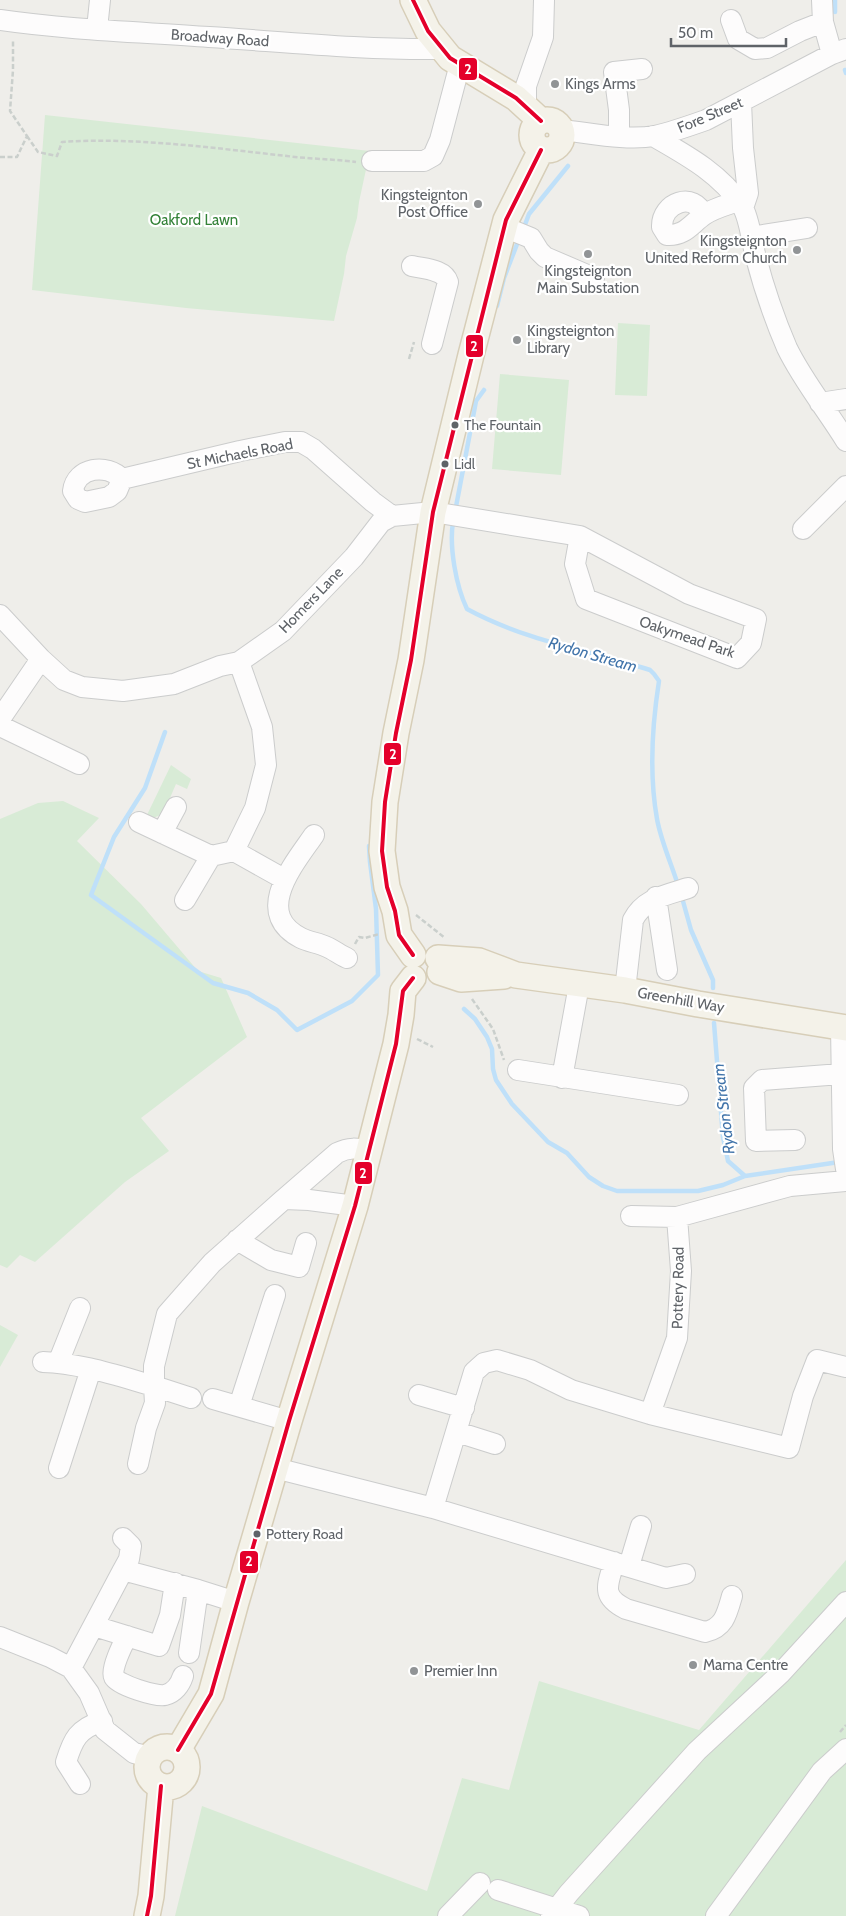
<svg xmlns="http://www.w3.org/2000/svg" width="846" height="1916" font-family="Cabin,sans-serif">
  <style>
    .green { fill: #d8ebd6 }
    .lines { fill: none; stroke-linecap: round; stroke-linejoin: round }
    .stream { stroke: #bfe0f9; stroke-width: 4.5 }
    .minor-casing { stroke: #cbcccc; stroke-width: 22 }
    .major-casing { stroke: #d7ceb8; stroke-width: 28 }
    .path { stroke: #cacfcc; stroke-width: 2.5; stroke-dasharray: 5 2.5; stroke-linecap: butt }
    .minor { stroke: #fdfcfc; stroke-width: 20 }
    .major { stroke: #f4f2e9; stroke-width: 25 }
    .bus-1-casing { stroke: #fff; stroke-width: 8 }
    .bus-1 { stroke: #e4002b; stroke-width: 4 }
    .poi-dot { fill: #919496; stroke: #fff; stroke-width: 2 }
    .bus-dot { fill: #5f6368; stroke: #fff; stroke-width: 2 }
    .labels { text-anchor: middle; stroke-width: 4.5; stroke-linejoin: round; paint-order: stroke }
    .bus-label { font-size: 14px; fill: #5f6368; stroke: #fff; text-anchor: start }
    .street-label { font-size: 15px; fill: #5f6368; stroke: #fff }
    .poi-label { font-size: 15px; fill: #5f6368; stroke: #fff; text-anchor: start }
    .park-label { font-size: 15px; fill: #348238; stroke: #fff }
    .water-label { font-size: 16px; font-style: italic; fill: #4174aa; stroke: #fff }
    .line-badge { stroke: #fff; stroke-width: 2 }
    .badge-label { font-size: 14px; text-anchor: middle; font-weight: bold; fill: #fff }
  </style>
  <rect width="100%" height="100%" fill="#efeeea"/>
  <path class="green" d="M 45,115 L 370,151 L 359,202 L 357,218 L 346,256 L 344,274 L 334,321 L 186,308 L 32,290 Z
    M 618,323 L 650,325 L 647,396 L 615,395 Z
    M 500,374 L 569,380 L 561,475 L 492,469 Z
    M 171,765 L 191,779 L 187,789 L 176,784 L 163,814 L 153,818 L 146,817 Z
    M 63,801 L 99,818 L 77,841 L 141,904 L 198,971 L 221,978 L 247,1037 L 141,1118 L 169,1151 L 125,1182 L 35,1262 L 20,1255 L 7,1268 L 0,1265 L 0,819 L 38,803 Z
    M 0,1325 L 18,1335 L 0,1367 Z
    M 846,1560 L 846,1916 L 175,1916 L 202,1806 L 427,1891 L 462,1778 L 509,1790 L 539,1681 L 699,1730 Z"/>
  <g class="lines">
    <path class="stream" d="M 835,12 L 835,0
      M 845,70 L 846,73
      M 523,230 L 529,214 L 568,166
      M 497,306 L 504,278 L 519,239
      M 455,512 L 476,401 L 484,390
      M 453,522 C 449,547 456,586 467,609 C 524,640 588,651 650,670 L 654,674 L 659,681 C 652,726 649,774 657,819 C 661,841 671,863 678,885
      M 165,732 L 145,788 L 114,837 L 91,895 L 213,983 L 248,993 L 277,1010 L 297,1030 L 352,1001 L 378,975 L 376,909 L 370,862 L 369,846
      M 681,894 L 691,930 L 713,980 L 713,988
      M 464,1009 L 475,1019 L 487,1037 L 492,1049 L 493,1069 L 496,1080 L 512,1104 L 548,1142 L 567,1153 L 589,1177 L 603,1186 L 617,1191 L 698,1191 L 723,1185 L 745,1176
      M 714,1023 L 723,1137 L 728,1161 L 745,1176 L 839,1162"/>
    <defs>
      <path id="minor" d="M 822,0 L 823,22 L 832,54
        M 0,20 C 69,30 139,32 209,37 C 286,42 363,50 441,49
        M 731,20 L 738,39 L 755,49 L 767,48 L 800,31 L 823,22
        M 97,29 L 100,0
        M 741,102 L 743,148 L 748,193 L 743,208
        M 526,109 L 526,86 L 543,37 L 544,0
        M 562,130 C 591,133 625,141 655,136 C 672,132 689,126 706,120 L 832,54 L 846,49
        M 619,136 L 619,110 L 614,72 L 642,69
        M 653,136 C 686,155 720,173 742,206 C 749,217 752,241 755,254 C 763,285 774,318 787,348 C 803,381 827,410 846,441
        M 372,161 L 424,161 L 433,156 L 440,140 L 460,64
        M 703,215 C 695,191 661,202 662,227 L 667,235 C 685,236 691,224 704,215 C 714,208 727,205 738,201
        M 504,227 L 531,238 L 539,251 L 545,257 L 594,278
        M 751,237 L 807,228
        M 412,266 C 424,269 444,269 448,282 L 432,344
        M 820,403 L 846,399
        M 122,479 C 107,463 76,467 73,491 L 78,499 L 85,502 L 109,497 L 117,491 L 122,479 L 240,451 L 285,442 L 301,442 L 313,449 L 373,502 L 392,516
        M 803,529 L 846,486
        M 0,615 L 41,659 L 64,680 L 82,687 L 123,691 L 174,684 L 220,666 L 239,662 L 283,631 L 354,557 L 381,522 L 392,516 L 433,512 L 580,536 L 689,594 L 756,619 L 751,643 L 737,658 L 586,599 L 575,564 L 580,536
        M 0,719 L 41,659
        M 0,726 L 79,764
        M 139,822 L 211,856 L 234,851 L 284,879
        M 162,833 L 176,807
        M 314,835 C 294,864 252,913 301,938 C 309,942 319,943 327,947 C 334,950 340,955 347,958
        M 234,851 L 255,808 L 266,765 L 262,727 L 239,662
        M 656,897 L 667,970
        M 185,900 L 211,856
        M 625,990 L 633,920 C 644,898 667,895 688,888
        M 841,1027 L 843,1149 L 846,1169
        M 518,1070 L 678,1095
        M 562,1078 L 579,985
        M 795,1140 L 756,1141 L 754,1088 L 762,1080 L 841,1074
        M 284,1199 L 337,1153 C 349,1147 357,1148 369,1151
        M 631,1216 L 677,1217 L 790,1186 L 846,1181
        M 237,1240 L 271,1260 L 299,1267 L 306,1243
        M 43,1362 C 80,1363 118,1376 154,1386 L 154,1366 L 167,1314 L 212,1263 L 284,1199 L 309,1200 L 355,1206
        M 58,1363 L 80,1308
        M 419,1395 L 464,1408
        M 213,1399 L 289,1421
        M 239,1406 L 275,1295
        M 650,1414 L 789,1448 L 803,1396 L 817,1360 L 846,1367
        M 457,1432 L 495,1444
        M 138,1464 L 146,1428 L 155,1403 L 154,1386 L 191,1398
        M 59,1468 L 91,1369
        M 275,1468 L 433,1508 L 666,1578 L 685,1574
        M 433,1508 L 474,1372 L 484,1363 L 497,1360 L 530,1370 L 571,1390 L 650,1414 L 677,1338 L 681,1271 L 677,1217
        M 123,1538 L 131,1546 L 129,1559 L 123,1570 L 198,1590 L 236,1602
        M 614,1562 C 608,1585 600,1596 626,1609 L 705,1632 C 724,1628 727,1614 732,1596
        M 629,1566 L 641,1526
        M 94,1626 L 159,1646 L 170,1615 L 175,1583
        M 127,1636 C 123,1644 110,1670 114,1677 C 118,1685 156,1697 165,1695 C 174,1693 180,1685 183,1676
        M 0,1637 L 50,1657 L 71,1668 L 89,1693 L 105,1730 L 134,1753 L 150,1757
        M 189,1653 L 198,1590
        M 71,1668 L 123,1570
        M 80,1784 L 66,1762 C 73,1739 78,1729 102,1721
        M 498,1890 L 579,1916
        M 448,1916 L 480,1883
        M 551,1916 L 569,1893 L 697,1751 L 780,1674 L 846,1602
        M 716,1916 L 822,1771 L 846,1749"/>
      <path id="major" d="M 413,0 L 428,31 L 450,58 L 516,98 L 541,121
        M532 135a15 15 0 1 1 30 0a15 15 0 1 1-30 0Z
        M 413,955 L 399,935 L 395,911 L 387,887 L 382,851 L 385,802 L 396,733 L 411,660 L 433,512 L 471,355 L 506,220 L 541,150
        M 438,958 L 479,961 L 516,975 L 625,990 L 698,1004 L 846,1028
        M 440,972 L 461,979 L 504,976
        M147 1767a20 20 0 1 1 40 0a20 20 0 1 1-40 0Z
        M 178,1750 L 211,1694 L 236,1602 L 289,1421 L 355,1206 L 396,1044 L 401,1015 L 403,991 L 413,978
        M 147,1916 L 151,1896 L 161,1786"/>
    </defs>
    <use href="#minor" class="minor-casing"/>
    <use href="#major" class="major-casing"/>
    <path class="path" d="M 27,136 L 38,152 L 57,156 L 62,142 C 136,137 213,148 287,156 C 310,159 333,159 356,162
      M 0,157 L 17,157 L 27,136 L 10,111 L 13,70 L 13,39
      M 409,359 L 414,342
      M 416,915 L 445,938
      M 355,944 L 359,937 L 365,938 L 379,934
      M 472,999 L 493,1029 L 504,1060
      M 417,1039 L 433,1047
      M 840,1732 L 846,1725"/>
    <use href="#minor" class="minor"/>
    <use href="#major" class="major"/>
    <defs>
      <path id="bus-1" d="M 413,0 L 428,31 L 450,58 L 516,98 L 541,121
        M 413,955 L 399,935 L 395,911 L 387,887 L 382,851 L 385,802 L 396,733 L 411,660 L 433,512 L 506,220 L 541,150
        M 178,1750 L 211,1694 L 289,1421 L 355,1206 L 396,1044 L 403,991 L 413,978
        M 147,1916 L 151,1896 L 161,1786"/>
    </defs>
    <use href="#bus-1" class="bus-1-casing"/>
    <use href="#bus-1" class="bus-1"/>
  </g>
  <g class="poi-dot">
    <circle cx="555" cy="84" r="5"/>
    <circle cx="478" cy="204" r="5"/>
    <circle cx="797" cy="250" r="5"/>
    <circle cx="588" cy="254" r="5"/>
    <circle cx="517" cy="340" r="5"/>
    <circle cx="693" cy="1665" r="5"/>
    <circle cx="414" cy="1671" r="5"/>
  </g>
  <g class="bus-dot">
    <circle cx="455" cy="425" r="4.5"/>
    <circle cx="445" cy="464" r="4.5"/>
    <circle cx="257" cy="1534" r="4.5"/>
  </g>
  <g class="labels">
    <g class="bus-label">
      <text x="464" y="430">The Fountain</text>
      <text x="454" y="469">Lidl</text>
      <text x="266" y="1539">Pottery Road</text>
    </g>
    <g class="street-label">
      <text transform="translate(220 38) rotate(4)" y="5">Broadway Road</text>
      <text transform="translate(710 115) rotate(-23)" y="5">Fore Street</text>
      <text transform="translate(240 454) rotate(-11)" y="5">St Michaels Road</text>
      <text transform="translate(311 600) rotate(-46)" y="5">Homers Lane</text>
      <text transform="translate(687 637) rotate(19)" y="5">Oakymead Park</text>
      <text transform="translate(681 1000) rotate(10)" y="5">Greenhill Way</text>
      <text transform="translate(678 1288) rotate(-89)" y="5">Pottery Road</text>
    </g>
    <g class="poi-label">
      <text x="565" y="89">Kings Arms</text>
      <text x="468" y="200" text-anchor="end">Kingsteignton<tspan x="468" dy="17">Post Office</tspan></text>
      <text x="787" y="246" text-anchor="end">Kingsteignton<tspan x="787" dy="17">United Reform Church</tspan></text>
      <text x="588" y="276" text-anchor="middle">Kingsteignton<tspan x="588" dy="17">Main Substation</tspan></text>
      <text x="527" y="336">Kingsteignton<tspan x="527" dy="17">Library</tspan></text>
      <text x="703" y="1670">Mama Centre</text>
      <text x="424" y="1676">Premier Inn</text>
    </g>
    <g class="park-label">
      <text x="194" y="225">Oakford Lawn</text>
    </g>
    <g class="water-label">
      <text transform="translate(593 654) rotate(16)" y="6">Rydon Stream</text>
      <text transform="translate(723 1109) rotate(-97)" y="6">Rydon Stream</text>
    </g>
  </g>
  <g class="line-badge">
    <rect x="458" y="57" width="20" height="24" rx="5" fill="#e4002b"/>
    <rect x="465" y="334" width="19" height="24" rx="5" fill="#e4002b"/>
    <rect x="383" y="742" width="19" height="24" rx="5" fill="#e4002b"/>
    <rect x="354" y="1161" width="19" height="24" rx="5" fill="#e4002b"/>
    <rect x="239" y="1550" width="20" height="24" rx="5" fill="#e4002b"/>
  </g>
  <g class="badge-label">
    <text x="468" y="74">2</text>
    <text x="474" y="351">2</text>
    <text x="393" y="759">2</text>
    <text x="363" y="1178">2</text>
    <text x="249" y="1566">2</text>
  </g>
  <path d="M671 38v8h115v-8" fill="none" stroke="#5f6368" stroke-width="2.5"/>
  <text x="678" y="38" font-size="15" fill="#5f6368" stroke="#ffffff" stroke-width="4" paint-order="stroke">50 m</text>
</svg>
